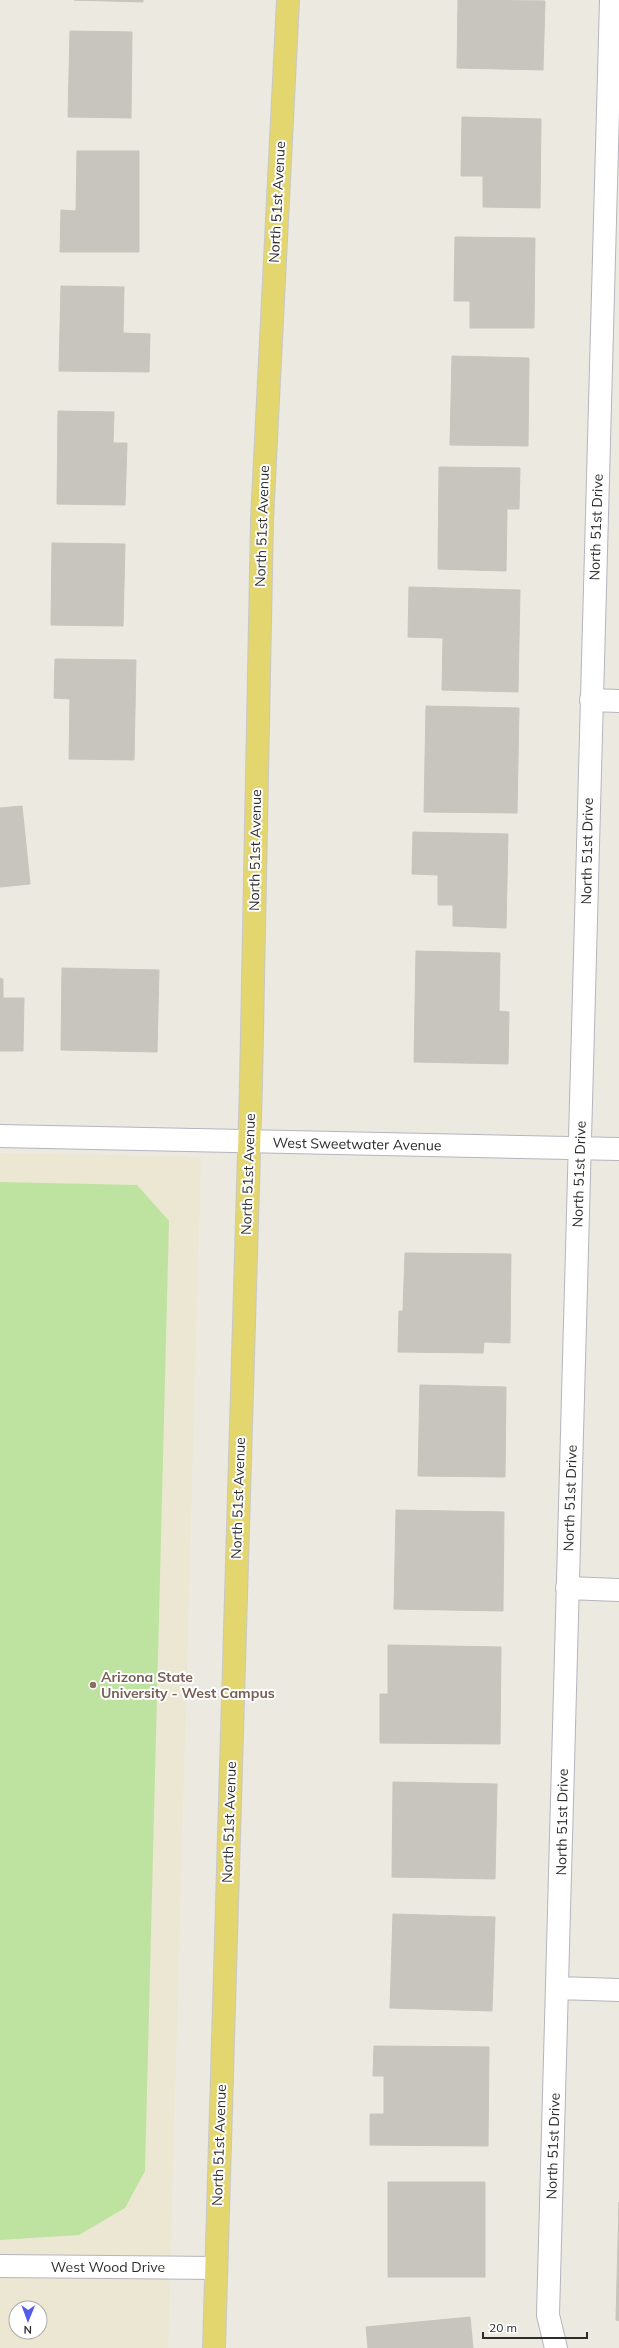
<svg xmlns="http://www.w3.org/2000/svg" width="619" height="2348" font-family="Mulish,sans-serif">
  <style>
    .education { fill: #ece7d2; fill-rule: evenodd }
    .pitch { fill: #bee3a0 }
    .building { fill: #c8c5bf; stroke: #c8c5ba }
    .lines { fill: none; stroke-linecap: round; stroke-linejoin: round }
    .minor-casing { stroke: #b4b5be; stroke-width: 24 }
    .major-casing { stroke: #c8c8c8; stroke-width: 24 }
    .minor { stroke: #fff; stroke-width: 22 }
    .major { stroke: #e3d66f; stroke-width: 22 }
    .education-dot { fill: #8d6e63; stroke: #fff; stroke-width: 1.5 }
    .labels { text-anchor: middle; stroke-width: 4; stroke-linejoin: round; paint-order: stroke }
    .street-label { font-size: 14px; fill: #2c2c2c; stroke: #fff }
    .education-label { font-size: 14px; font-weight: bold; fill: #785e54; stroke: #fff; text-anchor: start }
  </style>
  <rect width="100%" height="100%" fill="#ece9e0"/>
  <path class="education" d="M 0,1153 L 201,1157 L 168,2348 L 0,2348 ZM 16,2308 L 40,2308 L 40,2332 L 16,2332 Z"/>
  <path class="pitch" d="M 0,1182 L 137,1185 L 169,1221 L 145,2171 L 125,2208 L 79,2235 L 0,2240 Z"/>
  <path class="building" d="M 74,0 L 143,0 L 143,2 Z
    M 458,0 L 545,1 L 543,70 L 457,68 Z
    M 70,31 L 132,32 L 131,118 L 68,117 Z
    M 462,117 L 541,119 L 540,208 L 483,207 L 483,176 L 461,176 Z
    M 77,151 L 139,151 L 139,252 L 60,252 L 61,210 L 76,211 Z
    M 455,237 L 535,238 L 534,328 L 470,328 L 470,301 L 454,301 Z
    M 61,286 L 124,287 L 123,333 L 150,334 L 149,372 L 59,371 Z
    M 452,356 L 529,358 L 528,446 L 450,445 Z
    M 58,411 L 114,412 L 113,443 L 127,443 L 125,505 L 57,504 Z
    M 439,467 L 520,468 L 519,509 L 507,509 L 506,571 L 438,569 Z
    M 52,543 L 125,544 L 123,626 L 51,625 Z
    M 409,587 L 520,590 L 518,692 L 442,690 L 443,638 L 408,637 Z
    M 55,659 L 136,660 L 134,760 L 69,759 L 70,699 L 54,698 Z
    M 426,706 L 519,708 L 517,813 L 424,812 Z
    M 22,806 L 30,884 L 0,887 L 0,808 Z
    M 413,832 L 508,834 L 506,928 L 453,926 L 453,905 L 438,905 L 438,875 L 412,874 Z
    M 416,951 L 500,953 L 499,1011 L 509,1012 L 508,1064 L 414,1062 Z
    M 62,968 L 159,970 L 157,1052 L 61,1050 Z
    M 0,978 L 3,979 L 3,998 L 24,998 L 23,1051 L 0,1051 Z
    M 405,1253 L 511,1254 L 510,1343 L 484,1342 L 483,1353 L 398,1352 L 399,1311 L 403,1311 Z
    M 420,1385 L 506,1387 L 505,1477 L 418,1476 Z
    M 396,1510 L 504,1512 L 503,1611 L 394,1609 Z
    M 388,1645 L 501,1647 L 500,1744 L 380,1743 L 380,1694 L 388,1694 Z
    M 393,1782 L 497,1784 L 495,1879 L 392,1877 Z
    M 393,1914 L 495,1917 L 492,2011 L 390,2008 Z
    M 374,2046 L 489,2047 L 488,2146 L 370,2145 L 370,2114 L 384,2114 L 384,2076 L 373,2076 Z
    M 388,2182 L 485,2182 L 485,2277 L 388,2277 Z
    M 619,2202 L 619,2321 L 616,2320 Z
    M 470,2317 L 473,2348 L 368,2348 L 366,2327 Z"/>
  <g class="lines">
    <defs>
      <path id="minor" d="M 591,700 L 619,701
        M 0,1136 L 619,1149
        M 567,1588 L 619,1590
        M 558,1988 L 619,1990
        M 0,2266 L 216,2268
        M 556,2348 L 548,2315 L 611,0"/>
      <path id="major" d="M 214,2348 L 251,1084 L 262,520 L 288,0"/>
    </defs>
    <use href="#minor" class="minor-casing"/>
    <use href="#major" class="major-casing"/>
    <use href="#minor" class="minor"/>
    <use href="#major" class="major"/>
  </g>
  <circle class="education-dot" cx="93" cy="1685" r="4"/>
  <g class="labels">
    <g class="street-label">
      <text transform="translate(277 202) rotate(-87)" y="5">North 51st Avenue</text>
      <text transform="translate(262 526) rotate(-88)" y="5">North 51st Avenue</text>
      <text transform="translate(596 527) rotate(-88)" y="5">North 51st Drive</text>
      <text transform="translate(255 850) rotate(-89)" y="5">North 51st Avenue</text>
      <text transform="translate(587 851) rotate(-89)" y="5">North 51st Drive</text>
      <text transform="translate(357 1144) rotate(1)" y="5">West Sweetwater Avenue</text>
      <text transform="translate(248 1174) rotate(-88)" y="5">North 51st Avenue</text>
      <text transform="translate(579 1174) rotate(-88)" y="5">North 51st Drive</text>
      <text transform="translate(238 1498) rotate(-88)" y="5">North 51st Avenue</text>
      <text transform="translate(570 1498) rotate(-88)" y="5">North 51st Drive</text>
      <text transform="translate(229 1822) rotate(-88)" y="5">North 51st Avenue</text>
      <text transform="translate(562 1822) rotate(-89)" y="5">North 51st Drive</text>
      <text transform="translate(219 2145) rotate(-88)" y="5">North 51st Avenue</text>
      <text transform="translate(553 2146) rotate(-88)" y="5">North 51st Drive</text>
      <text x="108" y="2272">West Wood Drive</text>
    </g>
    <g class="education-label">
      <text x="101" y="1682">Arizona State<tspan x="101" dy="16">University - West Campus</tspan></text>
    </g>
  </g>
  <g transform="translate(28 2320) rotate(181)"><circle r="19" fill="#ffffff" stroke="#ababab"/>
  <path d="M0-3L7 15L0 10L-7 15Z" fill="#525ce8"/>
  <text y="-6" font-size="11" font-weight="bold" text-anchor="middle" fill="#2c2c2c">N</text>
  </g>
  <path d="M483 2332v6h104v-6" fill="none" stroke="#2c2c2c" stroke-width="2"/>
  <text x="489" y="2332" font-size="12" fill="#2c2c2c" stroke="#ffffff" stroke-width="3" paint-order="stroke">20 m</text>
</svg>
